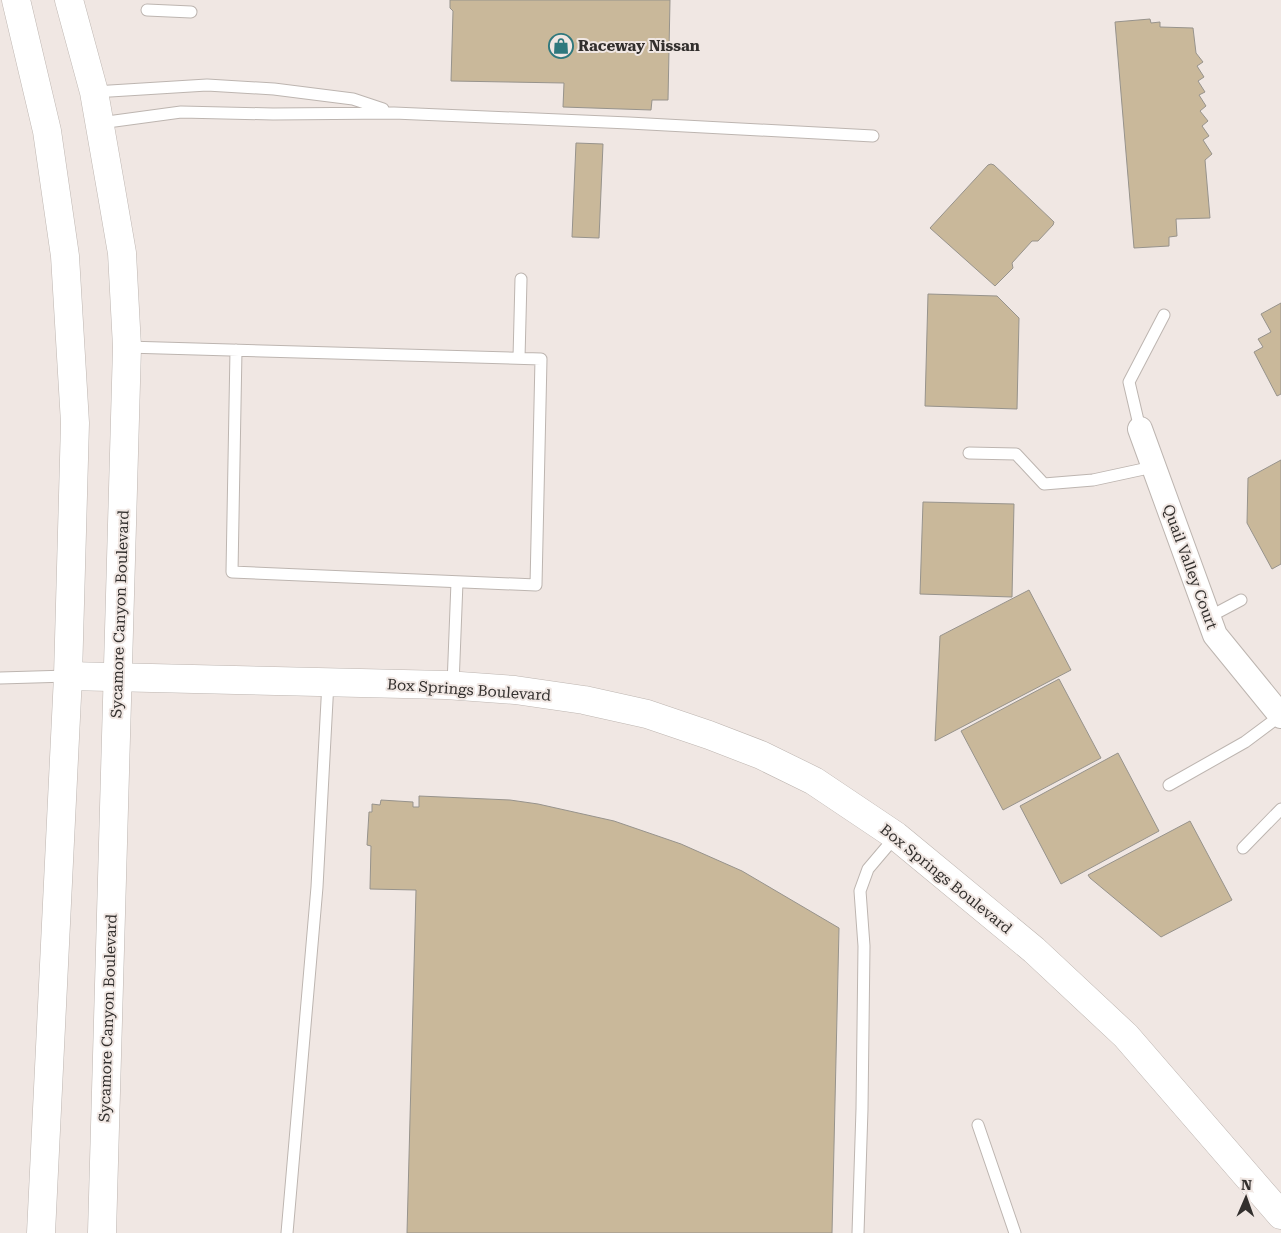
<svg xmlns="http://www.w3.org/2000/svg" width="1281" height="1233" font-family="'Roboto Serif',serif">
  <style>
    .building { fill: #c9b89a; stroke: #97938c }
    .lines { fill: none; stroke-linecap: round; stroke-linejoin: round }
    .service-casing { stroke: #bdb5b0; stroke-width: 13 }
    .minor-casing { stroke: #bdb5b0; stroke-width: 26 }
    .tertiary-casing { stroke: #bdb5b0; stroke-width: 29 }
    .secondary-casing { stroke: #bdb5b0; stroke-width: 29 }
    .service { stroke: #fff; stroke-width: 11 }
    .minor { stroke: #fff; stroke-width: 24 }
    .tertiary { stroke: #fff; stroke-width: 28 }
    .secondary { stroke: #fff; stroke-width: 28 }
    .labels { text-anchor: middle; stroke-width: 4; stroke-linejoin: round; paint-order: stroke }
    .poi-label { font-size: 15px; font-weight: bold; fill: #322f2d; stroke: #f0e7e3; text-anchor: start }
    .street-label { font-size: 15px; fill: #322f2d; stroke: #f0e7e3 }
  </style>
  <rect width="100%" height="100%" fill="#f0e7e3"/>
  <path class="building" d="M 450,0 L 670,0 L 668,100 L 652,100 L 651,110 L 563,107 L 564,83 L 451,81 L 453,11 L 450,8 Z
    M 1150,19 L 1151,23 L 1160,22 L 1160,27 L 1193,28 L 1196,53 L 1203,62 L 1197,66 L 1204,77 L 1198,81 L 1205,92 L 1199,95 L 1206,106 L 1200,111 L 1208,121 L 1202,126 L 1209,136 L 1203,140 L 1212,154 L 1205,160 L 1210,218 L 1176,219 L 1177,236 L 1169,237 L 1169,246 L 1134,248 L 1115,22 Z
    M 576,143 L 603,144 L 599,238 L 572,237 Z
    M 991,164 L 994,165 L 1054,222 L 1053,225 L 1038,241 L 1032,241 L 1012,263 L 1013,268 L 995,286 L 930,228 L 988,165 Z
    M 928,294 L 997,296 L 1019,318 L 1017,409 L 925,406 Z
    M 1281,303 L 1281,394 L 1277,396 L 1254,352 L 1263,347 L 1258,339 L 1271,332 L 1261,314 Z
    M 1281,460 L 1281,564 L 1272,569 L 1247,523 L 1248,478 Z
    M 923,502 L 1014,504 L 1012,597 L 920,594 Z
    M 1029,590 L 1071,670 L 935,741 L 940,636 Z
    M 1059,679 L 1101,758 L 1003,810 L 961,731 Z
    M 1118,753 L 1159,831 L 1061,884 L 1020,806 Z
    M 419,796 L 510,800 L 538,804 L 614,821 L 681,844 L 742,871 L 839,928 L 832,1233 L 407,1233 L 416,890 L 370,889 L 371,846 L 367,845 L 369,812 L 372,812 L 372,804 L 380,805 L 381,800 L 413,802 L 413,807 L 419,807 Z
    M 1190,821 L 1232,900 L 1161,937 L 1090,878 L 1088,875 Z"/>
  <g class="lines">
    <defs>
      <path id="service" d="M 147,10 L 191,12
        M 94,92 L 207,85 L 274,89 L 353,99 L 383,109
        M 100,123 L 181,112 L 273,114 L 394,113 L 629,123 L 873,136
        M 127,347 L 541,359 L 536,585 L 232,572 L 236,350
        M 519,358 L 521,279
        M 1140,429 L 1129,382 L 1164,315
        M 969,453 L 1016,454 L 1044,484 L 1093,480 L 1153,467
        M 1209,617 L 1241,600
        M 0,678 L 68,676
        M 453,685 L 457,582
        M 1169,785 L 1245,742 L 1280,716
        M 1243,848 L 1281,809
        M 978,1125 L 1015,1233
        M 287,1233 L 317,887 L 328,682
        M 858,1233 L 862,1109 L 864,946 L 860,891 L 868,869 L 896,836"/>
      <path id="minor" d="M 1140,429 L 1215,635 L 1281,716"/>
      <path id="tertiary" d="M 68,676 L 446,685 L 515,690 L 584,700 L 647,714 L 709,735 L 761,755 L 814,781 L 896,836 L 1034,950 L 1126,1036 L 1281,1215"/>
      <path id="secondary" d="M 16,0 L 47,131 L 65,256 L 75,423 L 68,676 L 41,1233
        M 69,0 L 94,92 L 112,195 L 122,253 L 127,347 L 102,1233"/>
    </defs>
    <use href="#service" class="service-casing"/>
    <use href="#minor" class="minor-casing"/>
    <use href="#tertiary" class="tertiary-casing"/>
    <use href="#secondary" class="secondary-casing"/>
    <use href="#service" class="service"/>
    <use href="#minor" class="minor"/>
    <use href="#tertiary" class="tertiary"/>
    <use href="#secondary" class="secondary"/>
  </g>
  <defs>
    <symbol id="shop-ring" viewBox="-11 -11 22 22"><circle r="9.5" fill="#f0e7e3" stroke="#2f787d" stroke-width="1.5"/><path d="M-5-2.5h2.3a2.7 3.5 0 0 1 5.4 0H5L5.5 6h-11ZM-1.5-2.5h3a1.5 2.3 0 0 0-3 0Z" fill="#2f787d"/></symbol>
  </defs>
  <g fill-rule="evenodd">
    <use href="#shop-ring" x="547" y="32" width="28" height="28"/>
  </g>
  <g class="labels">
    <g class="poi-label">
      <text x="578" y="51">Raceway Nissan</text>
    </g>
    <g class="street-label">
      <text transform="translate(1190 567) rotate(70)" y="5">Quail Valley Court</text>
      <text transform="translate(120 614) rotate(-88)" y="5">Sycamore Canyon Boulevard</text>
      <text transform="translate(469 690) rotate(4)" y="5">Box Springs Boulevard</text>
      <text transform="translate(946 879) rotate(39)" y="5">Box Springs Boulevard</text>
      <text transform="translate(108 1018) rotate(-88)" y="5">Sycamore Canyon Boulevard</text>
    </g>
  </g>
  <g transform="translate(1246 1198) rotate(2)" stroke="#f0e7e3" stroke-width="4" paint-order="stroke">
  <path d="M0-4L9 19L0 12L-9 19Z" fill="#322f2d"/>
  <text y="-8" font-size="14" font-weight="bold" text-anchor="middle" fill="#322f2d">N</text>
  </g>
</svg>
